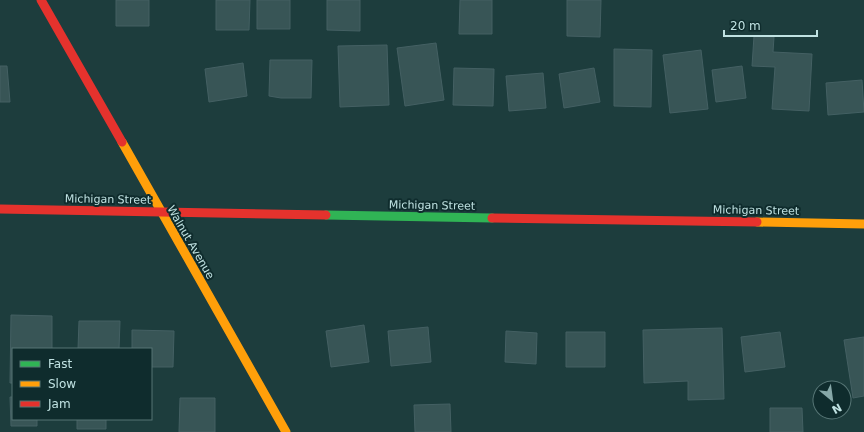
<svg xmlns="http://www.w3.org/2000/svg" width="864" height="432" font-family="'DejaVu Sans',sans-serif">
  <style>
    .building { fill: #385556; stroke: #446063 }
    .lines { fill: none; stroke-linecap: round; stroke-linejoin: round }
    .fast { stroke: #30b455; stroke-width: 9 }
    .slow { stroke: #ff9f0a; stroke-width: 9 }
    .jam { stroke: #e5322d; stroke-width: 9 }
    .labels { text-anchor: middle; stroke-width: 4; stroke-linejoin: round; paint-order: stroke }
    .street-label { font-size: 11px; fill: #c0e2e2; stroke: #0f2c2d }
  </style>
  <rect width="100%" height="100%" fill="#1d3d3d"/>
  <path class="building" d="M 116,0 L 149,0 L 149,26 L 116,26 Z
    M 216,0 L 250,0 L 249,30 L 216,30 Z
    M 257,0 L 290,0 L 290,29 L 257,29 Z
    M 327,0 L 360,0 L 360,31 L 327,30 Z
    M 460,0 L 492,0 L 492,34 L 459,34 Z
    M 567,0 L 601,0 L 600,37 L 567,36 Z
    M 754,36 L 774,37 L 773,52 L 812,54 L 809,111 L 772,109 L 775,67 L 752,66 Z
    M 436,43 L 444,100 L 405,106 L 397,48 Z
    M 387,45 L 389,105 L 340,107 L 338,46 Z
    M 614,49 L 652,50 L 651,107 L 614,106 Z
    M 701,50 L 708,109 L 670,113 L 663,55 Z
    M 270,60 L 312,60 L 311,98 L 281,98 L 269,96 Z
    M 243,63 L 247,96 L 209,102 L 205,69 Z
    M 0,66 L 7,66 L 10,102 L 0,102 Z
    M 742,66 L 746,98 L 716,102 L 712,70 Z
    M 454,68 L 494,69 L 493,106 L 453,105 Z
    M 594,68 L 600,102 L 564,108 L 559,74 Z
    M 543,73 L 546,108 L 509,111 L 506,76 Z
    M 862,80 L 864,112 L 828,115 L 826,83 Z
    M 11,315 L 52,316 L 52,349 L 13,349 L 13,383 L 10,383 Z
    M 79,321 L 120,321 L 119,349 L 78,349 Z
    M 364,325 L 369,362 L 331,367 L 326,331 Z
    M 428,327 L 431,362 L 391,366 L 388,331 Z
    M 722,328 L 724,399 L 688,400 L 688,381 L 644,383 L 643,330 Z
    M 132,330 L 174,331 L 173,367 L 151,367 L 151,349 L 132,349 Z
    M 506,331 L 537,333 L 536,364 L 505,362 Z
    M 566,332 L 605,332 L 605,367 L 566,367 Z
    M 780,332 L 785,367 L 745,372 L 741,337 Z
    M 864,337 L 864,396 L 853,398 L 844,340 Z
    M 10,397 L 13,397 L 13,419 L 37,419 L 37,426 L 11,426 Z
    M 180,398 L 215,398 L 215,432 L 179,432 Z
    M 450,404 L 451,432 L 415,432 L 414,405 Z
    M 770,408 L 802,408 L 803,432 L 770,432 Z
    M 77,419 L 106,419 L 106,429 L 77,429 Z"/>
  <g class="lines">
    <path class="fast" d="M 326,215 L 492,218"/>
    <path class="slow" d="M 122,142 L 286,432
      M 757,222 L 864,224"/>
    <path class="jam" d="M 41,0 L 122,142
      M 0,209 L 326,215
      M 492,218 L 757,222"/>
  </g>
  <g class="labels">
    <g class="street-label">
      <text transform="translate(108 199) rotate(1)" y="4">Michigan Street</text>
      <text transform="translate(432 205) rotate(1)" y="4">Michigan Street</text>
      <text transform="translate(756 210) rotate(1)" y="4">Michigan Street</text>
      <text transform="translate(191 242) rotate(60)" y="4">Walnut Avenue</text>
    </g>
  </g>
  <rect x="12" y="348" width="140" height="72" fill="#0f2c2d" stroke="#567575"/>
  <rect x="20" y="361" width="20" height="6" fill="#30b455" stroke="#567575"/>
  <text x="48" y="368" font-size="12" fill="#c0e2e2">Fast</text>
  <rect x="20" y="381" width="20" height="6" fill="#ff9f0a" stroke="#567575"/>
  <text x="48" y="388" font-size="12" fill="#c0e2e2">Slow</text>
  <rect x="20" y="401" width="20" height="6" fill="#e5322d" stroke="#567575"/>
  <text x="48" y="408" font-size="12" fill="#c0e2e2">Jam</text>
  <g transform="translate(832 400) rotate(151)"><circle r="19" fill="#0f2c2d" stroke="#567575"/>
  <path d="M0-3L7 15L0 10L-7 15Z" fill="#87a8a8"/>
  <text y="-6" font-size="11" font-weight="bold" text-anchor="middle" fill="#c0e2e2">N</text>
  </g>
  <path d="M724 30v6h93v-6" fill="none" stroke="#c0e2e2" stroke-width="2"/>
  <text x="730" y="30" font-size="12" fill="#c0e2e2" stroke="#0f2c2d" stroke-width="3" paint-order="stroke">20 m</text>
</svg>
